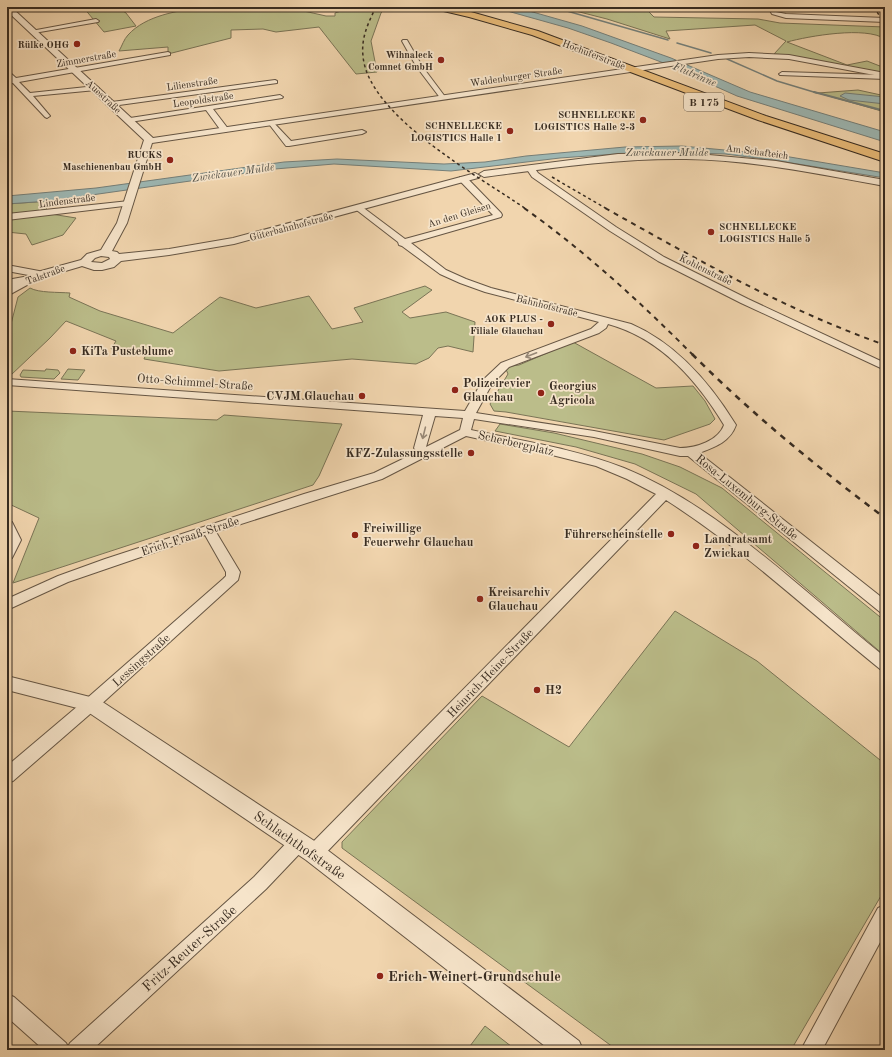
<svg xmlns="http://www.w3.org/2000/svg" width="892" height="1057" font-family="'Old Standard TT',serif">
  <style>
    .green { fill: #bbbd8a; stroke: #7a7456 }
    .water { fill: #9db7b3; stroke: #757f79 }
    .lines { fill: none; stroke-linecap: round; stroke-linejoin: round }
    .stream-far1 { stroke: #757f79; stroke-width: 1.5 }
    .stream { stroke: #757f79; stroke-width: 2 }
    .minor-casing { stroke: #665644; stroke-width: 2 }
    .tertiary-casing { stroke: #665644; stroke-width: 2 }
    .primary-casing { stroke: #382c21; stroke-width: 2 }
    .minor { fill: #f6e4ca; fill-rule: evenodd }
    .tertiary { fill: #f6e4ca; fill-rule: evenodd }
    .primary { fill: #e8ba77; fill-rule: evenodd }
    .rail-far2 { stroke: #382c21; stroke-width: 1.5; stroke-dasharray: 3 3; stroke-linecap: butt }
    .rail-far1 { stroke: #382c21; stroke-width: 2; stroke-dasharray: 5 5; stroke-linecap: butt }
    .rail { stroke: #382c21; stroke-width: 2.5; stroke-dasharray: 6 6; stroke-linecap: butt }
    .oneway { stroke: #978876 }
    .poi-dot { fill: #8f2418; stroke: #f6e4ca; stroke-width: 1.5 }
    .labels { text-anchor: middle; stroke-width: 3.5; stroke-linejoin: round; paint-order: stroke }
    .far-poi-label { font-size: 10px; font-weight: bold; fill: #382c21; stroke: #f6e4ca; text-anchor: end }
    .far-street-label { font-size: 10px; fill: #382c21; stroke: #f6e4ca }
    .far-water-label { font-size: 11px; font-style: italic; fill: #514f46; stroke: #f6e4ca }
    .shield { fill: #f6e4ca; stroke: #716354; stroke-width: 1 }
    .shield-label { font-size: 11px; font-weight: bold; fill: #382c21 }
    .poi-label { font-size: 12px; font-weight: bold; fill: #382c21; stroke: #f6e4ca; text-anchor: start }
    .street-label { font-size: 12px; fill: #382c21; stroke: #f6e4ca }
    .near-street-label { font-size: 14px; fill: #382c21; stroke: #f6e4ca }
    .near-poi-label { font-size: 14px; font-weight: bold; fill: #382c21; stroke: #f6e4ca; text-anchor: start }
  </style>
  <rect width="100%" height="100%" fill="#f1d5ae"/>
  <filter id="stains"><feTurbulence type="fractalNoise" baseFrequency=".005" numOctaves="4"/><feColorMatrix values="0 0 0 0 .2 0 0 0 0 .09 0 0 0 0 .02 0 0 0 .5 -.17"/></filter>
  <radialGradient id="worn" r=".72"><stop offset=".6" stop-color="#630" stop-opacity="0"/><stop offset="1" stop-color="#630" stop-opacity=".3"/></radialGradient>
  <path class="green" d="M 83,7 L 117,7 L 126,13 L 136,26 L 104,32 Z
    M 203,7 L 286,7 L 326,16 L 335,16 L 335,13 L 353,7 L 386,7 L 381,13 L 371,41 L 377,72 L 356,74 L 319,27 L 276,32 L 263,29 L 231,30 L 231,38 L 168,54 L 168,47 L 119,51 C 122,46 124,39 128,35 C 146,15 178,11 203,7 Z
    M 560,7 L 644,7 L 654,17 L 758,19 L 780,23 L 885,27 L 885,39 C 866,26 809,36 787,42 L 847,65 L 867,61 L 885,68 L 885,73 L 786,55 L 774,54 L 786,41 L 755,25 L 666,31 L 670,39 L 607,19 Z
    M 858,90 L 881,95 L 885,93 L 885,112 L 818,93 Z
    M 49,201 L 45,213 L 76,218 L 63,235 L 32,245 L 26,234 L 7,232 L 7,204 Z
    M 425,286 L 432,290 L 402,312 L 410,318 L 446,312 L 475,322 L 473,352 L 448,346 L 438,348 L 429,358 L 416,364 L 352,359 L 219,371 L 144,359 L 147,352 L 111,349 L 116,341 L 66,321 L 50,338 L 11,375 L 7,375 L 7,331 L 11,324 L 18,297 L 30,288 C 39,293 58,292 70,293 L 69,297 L 100,311 L 173,333 L 220,297 L 256,308 L 309,296 L 332,329 L 363,322 L 354,308 Z
    M 573,342 L 656,388 L 693,386 L 705,401 L 715,419 L 710,424 L 664,440 L 506,412 L 494,411 L 490,404 L 508,374 L 505,367 L 519,365 Z
    M 46,369 L 58,370 L 60,373 L 54,379 L 21,377 L 20,375 L 23,370 L 45,371 Z
    M 68,369 L 85,370 L 78,380 L 61,379 Z
    M 7,411 L 217,420 L 224,415 L 342,424 L 319,476 L 313,485 L 13,583 L 39,518 L 7,503 Z
    M 500,424 L 554,433 L 642,454 L 680,467 L 722,488 L 885,621 L 885,656 L 696,494 L 635,464 L 576,447 L 495,431 Z
    M 675,611 L 757,661 L 885,764 L 885,889 L 791,1050 L 617,1050 L 342,848 L 342,842 L 482,696 L 569,747 Z
    M 485,1026 L 516,1050 L 467,1050 Z"/>
  <path class="water" d="M 493,7 L 515,7 L 582,26 L 671,58 L 750,92 L 885,132 L 885,142 L 737,96 L 661,62 L 611,43 L 568,28 Z
    M 845,93 L 885,97 L 885,104 L 849,100 L 840,96 Z
    M 682,146 L 778,155 L 885,173 L 885,178 L 773,160 L 725,154 L 665,152 L 616,154 L 560,158 L 451,171 L 334,164 L 275,169 L 49,201 L 7,204 L 7,196 L 96,188 L 284,162 L 337,159 L 444,164 L 485,162 L 526,156 L 625,147 Z"/>
  <g class="lines">
    <path class="stream-far1" d="M 553,7 L 668,40
      M 677,43 L 711,53
      M 727,59 L 777,81 L 817,93"/>
    <path class="stream" d="M 814,92 L 885,111"/>
    <defs>
      <path id="minor" d="M 768,7 L 774,7 L 776,12 L 786,14 L 885,18 L 885,22 L 786,18 L 772,14 Z
        M 96,19 L 99,21 L 98,22 L 34,33 L 31,31 Z
        M 403,40 L 407,40 L 422,66 L 446,98 L 445,99 L 441,99 L 416,66 L 402,41 Z
        M 168,52 L 170,53 L 170,55 L 19,82 L 30,93 L 96,86 L 99,88 L 96,90 L 33,96 L 50,116 L 47,118 L 45,117 L 13,83 L 7,84 L 7,80 L 10,79 L 7,76 L 7,70 L 16,78 Z
        M 782,72 L 885,75 L 885,79 L 780,75 L 779,74 Z
        M 275,80 L 277,81 L 277,83 L 112,106 L 109,104 L 112,102 Z
        M 280,95 L 283,97 L 282,98 L 213,109 L 229,130 L 225,132 L 222,132 L 206,110 L 130,122 L 126,120 L 130,118 Z
        M 271,121 L 273,122 L 291,141 L 362,130 L 366,132 L 362,134 L 289,146 L 286,146 L 269,124 L 269,122 Z
        M 527,166 L 533,166 L 538,173 L 616,227 L 664,257 L 748,299 L 885,363 L 885,370 L 741,303 L 658,261 L 610,231 L 532,177 L 526,168 Z
        M 460,177 L 466,177 L 501,213 L 502,215 L 501,217 L 411,243 L 446,270 L 466,279 L 491,288 L 631,324 C 677,344 710,383 736,425 C 730,442 715,447 699,453 L 885,600 L 885,613 L 880,612 L 688,456 L 680,456 L 594,437 L 474,419 L 471,430 C 522,441 576,449 624,468 C 720,507 804,593 885,657 L 885,671 L 880,669 C 809,612 743,549 666,500 L 320,859 L 314,861 L 308,859 L 305,853 L 308,847 L 656,494 L 627,479 L 596,466 L 548,454 L 466,436 L 382,479 L 216,532 L 240,572 L 238,580 L 97,708 L 13,781 L 7,783 L 7,766 L 85,700 L 223,579 L 226,576 L 226,572 L 205,535 L 68,582 L 7,610 L 7,599 L 58,576 L 105,559 L 304,494 L 374,473 L 417,452 L 414,448 L 423,415 L 7,385 L 7,379 L 465,411 L 483,380 L 501,363 L 591,329 L 599,322 L 485,292 L 460,283 L 440,274 L 402,246 L 399,245 L 398,242 L 354,208 L 355,206 L 361,206 L 405,239 L 493,215 L 460,181 ZM 608,324 C 660,338 697,380 724,425 C 718,441 696,448 680,448 L 594,431 L 476,413 L 492,384 L 509,367 L 599,333 L 606,328 ZM 435,416 L 463,418 L 460,430 L 426,447 Z
        M 129,201 L 132,201 L 133,203 L 132,205 L 7,220 L 7,214 Z
        M 7,265 L 39,271 L 44,274 L 39,277 L 7,271 Z
        M 29,276 L 32,277 L 34,279 L 32,281 L 7,286 L 7,280 Z
        M 7,521 L 12,522 L 21,540 L 12,558 L 7,560 Z
        M 299,834 L 305,836 L 308,842 L 305,848 L 266,889 L 92,1050 L 44,1050 L 7,1017 L 7,994 L 14,997 L 66,1043 L 68,1047 L 70,1043 L 254,877 L 293,836 Z
        M 885,905 L 885,933 L 822,1050 L 801,1050 L 878,908 Z"/>
      <path id="tertiary" d="M 7,7 L 11,7 L 153,138 L 718,55 L 749,53 L 789,55 L 885,73 L 885,77 L 789,59 L 749,57 L 718,59 L 152,143 L 127,223 L 112,251 L 117,252 L 119,254 L 169,249 L 233,238 L 472,174 L 475,173 L 480,176 L 478,178 L 234,244 L 169,255 L 121,261 L 114,267 L 102,270 L 94,270 L 82,266 L 79,267 L 38,279 L 7,296 L 7,287 L 30,274 L 81,260 L 87,254 L 101,250 L 117,223 L 144,140 L 7,11 ZM 101,256 L 109,257 L 110,259 L 102,263 L 91,262 L 95,258 Z
        M 687,153 L 776,161 L 885,180 L 885,186 C 819,174 753,160 686,159 C 618,158 552,168 484,177 L 479,174 L 484,171 L 618,154 Z
        M 7,676 L 98,699 L 322,846 L 579,1041 L 583,1050 L 550,1050 L 306,860 L 85,710 L 7,690 Z"/>
      <path id="primary" d="M 434,7 L 450,7 L 471,12 L 538,31 L 766,116 L 885,154 L 885,162 L 758,120 L 532,35 L 469,17 L 435,9 Z"/>
    </defs>
    <use href="#minor" class="minor-casing"/>
    <use href="#tertiary" class="tertiary-casing"/>
    <use href="#primary" class="primary-casing"/>
    <use href="#minor" class="minor"/>
    <use href="#tertiary" class="tertiary"/>
    <use href="#primary" class="primary"/>
    <path class="rail-far2" d="M 376,7 C 368,23 361,38 363,56 C 368,116 480,177 526,209
      M 874,7 L 879,15
      M 552,177 L 607,209"/>
    <path class="rail-far1" d="M 524,208 C 586,252 640,302 693,355
      M 605,208 C 696,259 786,310 885,345"/>
    <path class="rail" d="M 692,354 C 752,414 817,467 885,518"/>
  </g>
  <defs><path id="oneway-shaft" d="M-6 0H5M1.5-3L5.5 0L1.5 3" fill="none" stroke-width="1.6" stroke-linecap="round" stroke-linejoin="round"/></defs>
  <g class="oneway">
    <use href="#oneway-shaft" transform="translate(531 355) rotate(159)"/>
    <use href="#oneway-shaft" transform="translate(424 433) rotate(104)"/>
  </g>
  <g class="poi-dot">
    <circle cx="77" cy="44" r="4"/>
    <circle cx="441" cy="60" r="4"/>
    <circle cx="643" cy="120" r="4"/>
    <circle cx="510" cy="131" r="4"/>
    <circle cx="170" cy="160" r="4"/>
    <circle cx="711" cy="232" r="4"/>
    <circle cx="551" cy="324" r="4"/>
    <circle cx="73" cy="351" r="4"/>
    <circle cx="455" cy="390" r="4"/>
    <circle cx="541" cy="393" r="4"/>
    <circle cx="362" cy="396" r="4"/>
    <circle cx="471" cy="453" r="4"/>
    <circle cx="671" cy="534" r="4"/>
    <circle cx="355" cy="535" r="4"/>
    <circle cx="696" cy="546" r="4"/>
    <circle cx="480" cy="599" r="4"/>
    <circle cx="537" cy="690" r="4"/>
    <circle cx="380" cy="976" r="4"/>
  </g>
  <g class="labels">
    <g class="far-poi-label">
      <text x="69" y="48">Rülke OHG</text>
      <text x="433" y="58">Wihnaleck<tspan x="433" dy="12">Comnet GmbH</tspan></text>
      <text x="635" y="118">SCHNELLECKE<tspan x="635" dy="12">LOGISTICS Halle 2-3</tspan></text>
      <text x="502" y="129">SCHNELLECKE<tspan x="502" dy="12">LOGISTICS Halle 1</tspan></text>
      <text x="162" y="158">RUCKS<tspan x="162" dy="12">Maschienenbau GmbH</tspan></text>
      <text x="719" y="230" text-anchor="start">SCHNELLECKE<tspan x="719" dy="12">LOGISTICS Halle 5</tspan></text>
      <text x="543" y="322">AOK PLUS -<tspan x="543" dy="12">Filiale Glauchau</tspan></text>
    </g>
    <g class="far-street-label">
      <text transform="translate(594 54) rotate(21)" y="4">Hochuferstraße</text>
      <text transform="translate(86 58) rotate(-10)" y="4">Zimmerstraße</text>
      <text transform="translate(516 76) rotate(-8)" y="4">Waldenburger Straße</text>
      <text transform="translate(192 83) rotate(-8)" y="4">Lilienstraße</text>
      <text transform="translate(104 96) rotate(43)" y="4">Auestraße</text>
      <text transform="translate(203 99) rotate(-8)" y="4">Leopoldstraße</text>
      <text transform="translate(757 151) rotate(7)" y="4">Am Schafteich</text>
      <text transform="translate(67 200) rotate(-7)" y="4">Lindenstraße</text>
      <text transform="translate(459 214) rotate(-17)" y="4">An den Gleisen</text>
      <text transform="translate(291 226) rotate(-15)" y="4">Güterbahnhofstraße</text>
      <text transform="translate(706 269) rotate(26)" y="4">Kohlenstraße</text>
      <text transform="translate(45 274) rotate(-20)" y="4">Talstraße</text>
      <text transform="translate(547 305) rotate(14)" y="4">Bahnhofstraße</text>
    </g>
    <g class="far-water-label">
      <text transform="translate(695 74) rotate(23)" y="4">Flutrinne</text>
      <text x="667" y="156">Zwickauer Mulde</text>
      <text transform="translate(233 172) rotate(-8)" y="4">Zwickauer Mulde</text>
    </g>
    <rect class="shield" x="684" y="93" width="40" height="18" rx="3"/>
    <g class="shield-label">
      <text x="704" y="106">B 175</text>
    </g>
    <g class="poi-label">
      <text x="81" y="355">KiTa Pusteblume</text>
      <text x="463" y="387">Polizeirevier<tspan x="463" dy="14">Glauchau</tspan></text>
      <text x="549" y="390">Georgius<tspan x="549" dy="14">Agricola</tspan></text>
      <text x="354" y="400" text-anchor="end">CVJM Glauchau</text>
      <text x="463" y="457" text-anchor="end">KFZ-Zulassungsstelle</text>
      <text x="363" y="532">Freiwillige<tspan x="363" dy="14">Feuerwehr Glauchau</tspan></text>
      <text x="663" y="538" text-anchor="end">Führerscheinstelle</text>
      <text x="704" y="543">Landratsamt<tspan x="704" dy="14">Zwickau</tspan></text>
      <text x="488" y="596">Kreisarchiv<tspan x="488" dy="14">Glauchau</tspan></text>
      <text x="545" y="694">H2</text>
    </g>
    <g class="street-label">
      <text transform="translate(195 382) rotate(4)" y="4">Otto-Schimmel-Straße</text>
      <text transform="translate(516 443) rotate(13)" y="4">Scherbergplatz</text>
      <text transform="translate(747 497) rotate(39)" y="4">Rosa-Luxemburg-Straße</text>
      <text transform="translate(190 536) rotate(-18)" y="4">Erich-Fraaß-Straße</text>
      <text transform="translate(141 660) rotate(-42)" y="4">Lessingstraße</text>
      <text transform="translate(490 673) rotate(-46)" y="4">Heinrich-Heine-Straße</text>
    </g>
    <g class="near-street-label">
      <text transform="translate(300 845) rotate(35)" y="5">Schlachthofstraße</text>
      <text transform="translate(189 948) rotate(-42)" y="5">Fritz-Reuter-Straße</text>
    </g>
    <g class="near-poi-label">
      <text x="388" y="981">Erich-Weinert-Grundschule</text>
    </g>
  </g>
  <rect width="892" height="1057" fill="none" stroke="#f1d5ae" stroke-width="24"/>
  <rect x="8" y="8" width="876" height="1041" fill="none" stroke="#382c21" stroke-width="2"/>
  <rect x="12" y="12" width="868" height="1033" fill="none" stroke="#382c21"/>
  <rect width="100%" height="100%" filter="url(#stains)"/>
  <rect width="100%" height="100%" fill="url(#worn)"/>
</svg>
